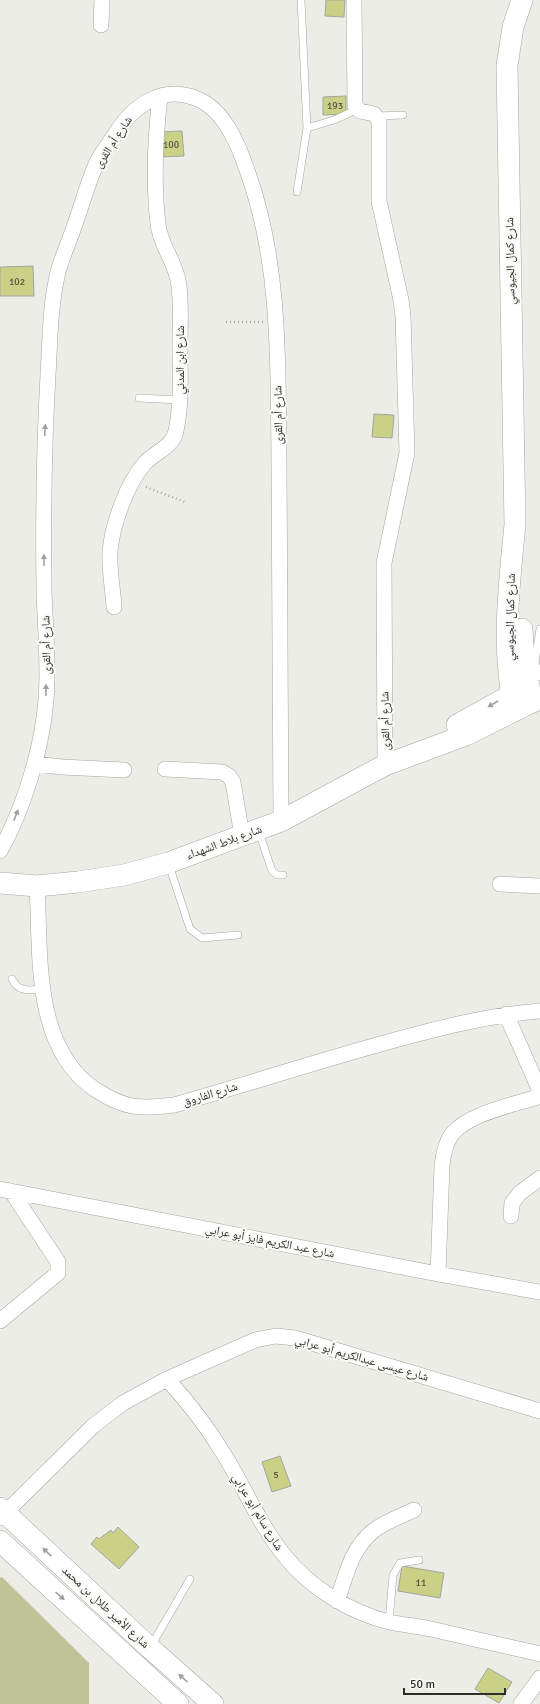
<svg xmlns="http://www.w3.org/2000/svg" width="540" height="1704" font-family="Signika,'Noto Naskh Arabic',sans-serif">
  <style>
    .green { fill: #bfc397 }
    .building { fill: #cad085; stroke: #a5a5a0 }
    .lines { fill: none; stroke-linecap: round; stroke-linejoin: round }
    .lane-casing { stroke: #a5a6a1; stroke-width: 8 }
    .street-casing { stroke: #a5a6a1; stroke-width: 16 }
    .secondary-casing { stroke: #a5a6a1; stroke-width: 22 }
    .path { stroke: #acaca8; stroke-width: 2.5; stroke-dasharray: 1 3; stroke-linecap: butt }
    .lane { stroke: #fff; stroke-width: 7 }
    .street { stroke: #fff; stroke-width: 15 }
    .secondary { stroke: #fff; stroke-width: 21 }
    .oneway { fill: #a0a0a0 }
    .labels { text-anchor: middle; stroke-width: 4; stroke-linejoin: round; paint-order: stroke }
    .number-label { font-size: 10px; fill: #545642 }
    .street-label { font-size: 12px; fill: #2d2d2b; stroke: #f9faf5 }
  </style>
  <rect width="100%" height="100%" fill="#ecede7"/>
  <path class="green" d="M 2,1577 L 89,1663 L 89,1704 L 0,1704 L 0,1578 Z"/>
  <path class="building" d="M 326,0 L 345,0 L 344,17 L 325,16 Z
    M 346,96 L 346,114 L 323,115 L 323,97 Z
    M 182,131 L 184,156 L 159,157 L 158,132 Z
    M 33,266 L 34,296 L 0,296 L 0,267 Z
    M 374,414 L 394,415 L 392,438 L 372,437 Z
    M 280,1456 L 291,1486 L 272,1492 L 262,1462 Z
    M 118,1527 L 139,1547 L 119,1569 L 91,1544 L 97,1537 L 99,1539 L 111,1530 L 113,1533 Z
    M 402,1566 L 444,1573 L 440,1598 L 398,1591 Z
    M 488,1668 L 512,1682 L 499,1703 L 475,1689 Z"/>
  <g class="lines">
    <defs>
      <path id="lane" d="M 376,116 L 403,115
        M 307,128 L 334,120 L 358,109
        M 297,192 L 307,128 L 301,0
        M 139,398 L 180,400
        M 540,629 L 535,662 L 540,677
        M 259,832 L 272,871 L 277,875 L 283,875
        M 169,865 L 190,929 L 202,938 L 238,935
        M 12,979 C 19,993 29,990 42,989
        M 389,1622 L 393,1575 L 400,1563 L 419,1560
        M 151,1646 L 190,1579"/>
      <path id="street" d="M 354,0 L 355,105 L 360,111 L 374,114 L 379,121 L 379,201 L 401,300 L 403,316 L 407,453 L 384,563 L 385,765
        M 101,25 L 102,0
        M 114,607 C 113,589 109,570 110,552 C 112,525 127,483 145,463 C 155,452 173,447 176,431 C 182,402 180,373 180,344 C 180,322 182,301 178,280 C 174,260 160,244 158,224 C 153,181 155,139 160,97
        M 36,764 L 62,767 L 124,770
        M 165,769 L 222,772 L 229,776 L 233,782 L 242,836
        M 0,851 C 24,808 42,749 46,700 C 49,664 45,626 44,589 C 43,517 44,446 48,375 C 50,341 50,305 58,272 C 62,257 69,242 74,227 C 82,205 88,181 98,160 C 103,151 110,142 116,133 C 133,106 162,85 195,98 C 224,108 239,146 248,173 C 281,265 278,367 279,464 C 280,583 280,702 281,821
        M 500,884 L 540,886
        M 37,886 C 41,953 32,1048 96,1090 C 125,1109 140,1109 174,1105 C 248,1084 321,1060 395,1040 C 443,1027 490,1015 540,1011
        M 506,1014 L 540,1091
        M 0,1189 L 438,1274 L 540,1292
        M 511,1216 L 512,1203 L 520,1193 L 540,1178
        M 438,1274 L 442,1166 C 443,1156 446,1142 452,1134 C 469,1113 514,1105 540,1096
        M 0,1321 L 58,1273 L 58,1262 L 11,1191
        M 167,1379 C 188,1402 207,1426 223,1453 C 244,1486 259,1524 284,1555 C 309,1587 349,1612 389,1622 C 403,1625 417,1626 431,1629 C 467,1637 504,1646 540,1654
        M 0,1518 L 93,1426 L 123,1403 L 167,1379 L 255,1340 L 276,1336 L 295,1338 L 540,1411
        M 337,1601 C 346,1576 351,1549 373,1531 C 384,1522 401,1516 414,1510
        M 521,1704 L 540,1678"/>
      <path id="secondary" d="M 522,629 C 523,654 526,678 533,702
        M 515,710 C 501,652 509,584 515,525 L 507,66 L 513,27 L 522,0
        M 457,725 L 524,688
        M 0,883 L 37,886 L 78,882 L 124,875 L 168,863 L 281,821 L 385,765 L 466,735 L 540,698
        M 0,1508 L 150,1648 L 213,1704
        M 0,1541 L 178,1704"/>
    </defs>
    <use href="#lane" class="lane-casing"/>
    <use href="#street" class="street-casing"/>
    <use href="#secondary" class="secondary-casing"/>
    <path class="path" d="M 226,322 L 263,322
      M 146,487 L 185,502"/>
    <use href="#lane" class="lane"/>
    <use href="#street" class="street"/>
    <use href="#secondary" class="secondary"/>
  </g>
  <defs><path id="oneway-solid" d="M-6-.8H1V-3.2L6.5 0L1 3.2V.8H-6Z"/></defs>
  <g class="oneway">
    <use href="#oneway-solid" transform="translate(45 430) rotate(-87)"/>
    <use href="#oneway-solid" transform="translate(44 560) rotate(-91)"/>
    <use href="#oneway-solid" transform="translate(46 690) rotate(-91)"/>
    <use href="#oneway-solid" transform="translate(493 704) rotate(150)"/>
    <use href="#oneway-solid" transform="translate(16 815) rotate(-69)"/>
    <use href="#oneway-solid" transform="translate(47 1552) rotate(-137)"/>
    <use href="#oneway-solid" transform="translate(60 1596) rotate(42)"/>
    <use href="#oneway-solid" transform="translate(183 1678) rotate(-138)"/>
  </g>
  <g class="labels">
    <g class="number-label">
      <text x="335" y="109">193</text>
      <text x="171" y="148">100</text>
      <text x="17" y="285">102</text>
      <text x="276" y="1478">5</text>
      <text x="421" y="1586">11</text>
    </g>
    <g class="street-label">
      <text transform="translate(113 142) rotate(-57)" y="4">شارع أم القرى</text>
      <text transform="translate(510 261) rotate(-91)" y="4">شارع كمال الجيوسي</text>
      <text transform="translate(180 360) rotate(-90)" y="4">شارع ابن المدني</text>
      <text transform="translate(278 415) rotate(-91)" y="4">شارع أم القرى</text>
      <text transform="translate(510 617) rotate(-89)" y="4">شارع كمال الجيوسي</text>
      <text transform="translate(46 645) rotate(-91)" y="4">شارع أم القرى</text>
      <text transform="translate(385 721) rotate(-91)" y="4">شارع أم القرى</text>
      <text transform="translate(224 842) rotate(-20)" y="4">شارع بلاط الشهداء</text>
      <text transform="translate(210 1094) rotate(-17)" y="4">شارع الفاروق</text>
      <text transform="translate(270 1241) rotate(11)" y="4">شارع عبد الكريم فايز أبو عرابي</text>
      <text transform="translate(362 1358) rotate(16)" y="4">شارع عيسى عبدالكريم أبو عرابي</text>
      <text transform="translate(258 1512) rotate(59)" y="4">شارع سالم أبو عرابي</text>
      <text transform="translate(106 1607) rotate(43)" y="4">شارع الأمير طلال بن محمد</text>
    </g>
  </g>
  <path d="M404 1688v6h101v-6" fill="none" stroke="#2d2d2b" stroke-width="2"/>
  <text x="410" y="1688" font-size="12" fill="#2d2d2b" stroke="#f9faf5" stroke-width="3" paint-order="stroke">50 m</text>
</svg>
